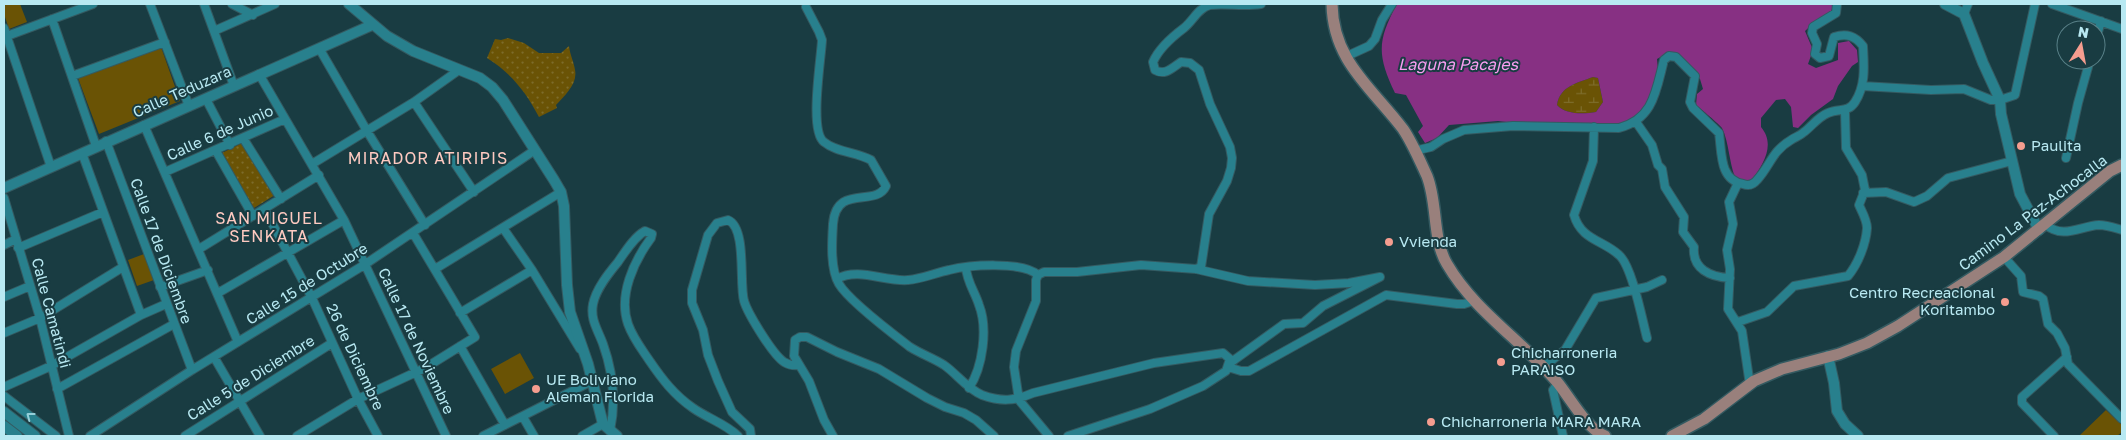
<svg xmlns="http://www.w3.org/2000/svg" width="2126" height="440" font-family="'Golos Text',sans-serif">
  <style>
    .grass { fill: #6a5305 }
    .wetland { fill: url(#wetland-marsh) }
    .park { fill: url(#park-dots) }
    .water { fill: #873083; fill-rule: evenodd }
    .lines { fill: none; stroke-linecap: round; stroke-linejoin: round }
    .street-casing { stroke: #345a61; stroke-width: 10 }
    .secondary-casing { stroke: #345a61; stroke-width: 12 }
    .primary-casing { stroke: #345a61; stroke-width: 14 }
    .street { stroke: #28808d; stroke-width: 8 }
    .secondary { stroke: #28808d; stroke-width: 10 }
    .primary { stroke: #99807c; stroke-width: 11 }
    .oneway { stroke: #94cfd9 }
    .poi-dot { fill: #f59d8f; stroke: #193c42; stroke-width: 2 }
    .labels { text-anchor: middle; stroke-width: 4; stroke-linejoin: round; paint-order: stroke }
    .street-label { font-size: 15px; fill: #b8e9f2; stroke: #193c42 }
    .poi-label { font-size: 15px; fill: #b8e9f2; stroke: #193c42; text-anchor: start }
    .water-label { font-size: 16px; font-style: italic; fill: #f89ef1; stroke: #193c42 }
    .neighbourhood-label { font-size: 16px; letter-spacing: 1px; fill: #fecac1; stroke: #193c42 }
  </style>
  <defs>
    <pattern id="wetland-marsh" width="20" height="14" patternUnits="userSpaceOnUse" patternTransform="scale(1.25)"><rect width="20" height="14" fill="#6a5305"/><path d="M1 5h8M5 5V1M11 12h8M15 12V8" fill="none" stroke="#7d6c2a"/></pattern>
    <pattern id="park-dots" width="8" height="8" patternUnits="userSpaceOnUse" patternTransform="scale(1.25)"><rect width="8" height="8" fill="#6a5305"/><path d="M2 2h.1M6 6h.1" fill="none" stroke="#7d6c2a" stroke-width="1.8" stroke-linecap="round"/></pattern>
  </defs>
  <rect width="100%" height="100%" fill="#193c42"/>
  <path class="grass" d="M 4,4 L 20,4 L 27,22 L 9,29 L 4,14 Z
    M 161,47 L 180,101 L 99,134 L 78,78 Z
    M 144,254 L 154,280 L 137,286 L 128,260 Z
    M 520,353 L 534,378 L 505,394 L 491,369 Z
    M 2106,410 L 2122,425 L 2122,432 L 2117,436 L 2079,436 Z"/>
  <path class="wetland" d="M 1593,77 L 1598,78 L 1603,102 L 1596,112 C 1584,114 1566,115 1557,105 C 1560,86 1577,83 1593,77 Z"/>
  <path class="park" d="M 508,38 L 524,43 L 539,53 L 561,53 L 569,46 C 570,55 574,62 575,70 C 578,84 564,96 556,105 L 557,108 L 539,117 C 526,92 511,73 487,58 L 495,39 L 501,40 Z
    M 242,143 L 275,195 L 254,208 L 222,153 Z"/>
  <path class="water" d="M 1397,4 L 1831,4 L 1833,7 L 1830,14 L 1817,20 L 1805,31 L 1813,50 L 1808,64 L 1816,68 L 1838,60 L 1838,43 L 1849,41 L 1857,50 L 1858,62 L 1852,66 L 1838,86 L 1833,99 L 1811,115 L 1798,128 L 1793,127 L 1791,107 L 1785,99 L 1776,100 L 1761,118 L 1761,127 C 1776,145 1763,164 1752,180 L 1744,181 L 1735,177 C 1729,162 1729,142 1722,128 C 1720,125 1700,108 1696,105 L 1697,94 L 1703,89 L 1700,79 L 1675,54 L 1664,55 L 1657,59 L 1659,81 L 1652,90 L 1644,109 L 1626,125 L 1542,126 L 1498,121 L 1449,125 L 1437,138 L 1425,143 L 1418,132 L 1423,126 L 1406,95 L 1395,93 C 1377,55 1377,41 1397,4 ZM 1593,77 L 1598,78 L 1603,102 L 1596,112 C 1584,114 1566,115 1557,105 C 1560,86 1577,83 1593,77 Z"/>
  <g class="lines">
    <defs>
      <path id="street" d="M 150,4 L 189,106
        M 204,4 L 234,86
        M 232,4 L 253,15
        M 2052,4 L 2122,29
        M 806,7 L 819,32 L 822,40 C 821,60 809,131 824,142 C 836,152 856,152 871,160 L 886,186 C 876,208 836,183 833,224 C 832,241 830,269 839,284 C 849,301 893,334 910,347 C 921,354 933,358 944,365 C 957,374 966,388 982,395 C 1001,402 1015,401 1033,393 L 1154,363 L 1223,353 L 1230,359 L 1226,371 L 1203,386 L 1150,409 L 1068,436
        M 1964,14 L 1968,4
        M 52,19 L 96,146
        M 4,28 L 51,167
        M 214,31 L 275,4
        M 7,36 L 93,4
        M 2096,39 L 2101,21
        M 319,48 L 367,131 L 425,225
        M 1345,57 L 1369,46 L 1375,39 L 1382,20 L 1392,4
        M 259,74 L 344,220 L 446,436
        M 72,76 L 165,42
        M 1862,86 L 1931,90 L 1964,89 L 1991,100 L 2000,100 L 2015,95 L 2035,4
        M 206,99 L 230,145
        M 414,102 L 474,192
        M 1636,122 L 1652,145 L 1658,165 L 1662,169 L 1665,187 L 1684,217 L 1683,232 L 1694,247 C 1692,269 1710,277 1730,278
        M 144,125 L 238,342
        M 1594,127 L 1593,161 L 1574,215 C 1581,240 1603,240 1619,255 C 1632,266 1642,319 1647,338
        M 243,138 L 281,199
        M 106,141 L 192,370
        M 216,151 L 253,216
        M 1414,151 L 1431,147 L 1443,139 L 1464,130 L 1513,126 L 1619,128 C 1654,119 1656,90 1664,60 L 1669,56 L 1676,57 L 1695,76 L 1690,102 L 1693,108 L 1719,133 C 1722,152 1719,180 1743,184 C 1748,186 1753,185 1757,180 C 1770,166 1772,151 1791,140 C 1795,137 1800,136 1804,132 C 1812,126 1818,117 1828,113 C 1839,108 1848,113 1855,102 C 1866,85 1864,66 1863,46 C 1855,36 1847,33 1834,37 L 1829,56 L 1820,58 L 1815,54 L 1817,44 L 1812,33 L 1813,27 L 1836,13 L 1837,4
        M 82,153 L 141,315
        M 2066,158 L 2078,103 L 2090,60
        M 312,164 L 414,102 L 459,70
        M 165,172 L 285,119
        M 1738,183 L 1729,202 L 1733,224 L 1727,250 L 1730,269 L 1728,309 L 1742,331 L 1750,385
        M 1863,193 L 1886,192 L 1914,202 L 1927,196 L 1948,178 L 2012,161
        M 4,198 L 40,318 L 69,436
        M 265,210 L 312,298 L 358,399 L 378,436
        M 2045,224 C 2063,240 2080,226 2099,225 C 2107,225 2115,228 2122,230
        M 503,228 L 532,270 L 580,349
        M 4,245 L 16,239
        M 18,248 L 103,212
        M 199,249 L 319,175
        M 2004,257 L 2021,276 L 2023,292 L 2039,296 L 2043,299 L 2048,324 L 2057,333 L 2065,348 L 2068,364 L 2122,419
        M 966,268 C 967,282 975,292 979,305 C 988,328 983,367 969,388
        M 435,269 L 561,192
        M 1196,269 L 1201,267 L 1209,214 L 1227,181 L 1231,168 L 1232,158 L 1230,147 L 1210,104 L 1199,70 L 1190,63 L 1181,62 C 1172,68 1165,76 1155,70 L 1153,62 C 1159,48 1172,37 1184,28 C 1193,21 1198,8 1210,5 C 1226,3 1243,7 1261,4
        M 837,279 C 858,267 885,282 908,280 C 922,279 935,273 949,270 C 969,265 1022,261 1038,275
        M 160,287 L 208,270
        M 218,293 L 344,220
        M 4,297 L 30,286
        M 460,313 L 532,270
        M 1738,322 L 1767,312 L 1794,286 L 1848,276 C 1858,264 1866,244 1867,228 C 1867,220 1862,212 1859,205 L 1865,190 L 1862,175 L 1846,148 L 1845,111
        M 4,333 L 40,318 L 123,267
        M 460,346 L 505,425
        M 214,357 L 260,436
        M 1228,367 L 1241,371 L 1249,371 L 1386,295 L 1457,304 L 1464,304 L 1473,301
        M 1543,367 L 1565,350 L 1596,298 L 1647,287 L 1662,280
        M 1558,383 L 1553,390 L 1563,436
        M 4,387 L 51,366 L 141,315 L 166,304
        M 57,389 L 174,324
        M 4,396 L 56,436
        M 523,417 L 534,436
        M 610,431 C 616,402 613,372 603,344 C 598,330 590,320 593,304 C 596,289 608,274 618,262 C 625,252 634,237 645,231 L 652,234 L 651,238 C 634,261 618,295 628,324 C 633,338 641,348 649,360 C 662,379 674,395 693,408 C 707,418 726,424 738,436
        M 90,436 L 192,370 L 364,265 L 535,150
        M 185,436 L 332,343
        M 297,436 L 358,399 L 425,368 L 475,337 L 413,233
        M 483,436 L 592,381
        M 582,436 L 603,424
        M 751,436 L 750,429 L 732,412 L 718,381 L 708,355 L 703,330 L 692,303 L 692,290 L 708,235 L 717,223 L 728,220 C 747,228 739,283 744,301 C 748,314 773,355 784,362 C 789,365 793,366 799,365
        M 833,436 L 824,420 L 809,381 L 794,356 L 795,340 L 800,337 L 807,337 L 837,352 L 879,369 L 927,398 L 945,407 L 964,413 L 976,420 L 994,436
        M 1049,436 L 1019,400 L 1014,367 L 1016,351 L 1036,301 L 1036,280 L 1038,275 L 1044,272 L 1077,272 L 1141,265 L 1196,269 L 1248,281 L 1315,285 L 1349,283 L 1380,277 L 1323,306 L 1303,323 L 1284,324 L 1230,363
        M 2054,436 L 2022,403 L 2022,397 L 2067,357"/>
      <path id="secondary" d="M 349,4 L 387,36 L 413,51 L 480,78 L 492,87 L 503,100 L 554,180 L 561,192 L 564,206 L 567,285 L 570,312 L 588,364 L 603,424 L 617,436
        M 1945,4 L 1964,14 L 1983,63 L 2000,100 L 2001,114 L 2020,194 L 2039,230
        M 4,188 L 372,25
        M 1828,356 L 1834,383 L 1837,411 L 1845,424 L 1858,436
        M 4,412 L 35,436
        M 4,426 L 17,436"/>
      <path id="primary" d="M 1332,4 C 1333,61 1371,87 1403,129 C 1412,142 1420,161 1427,176 C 1438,204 1432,239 1447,264 C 1475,312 1523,341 1558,383 C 1570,398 1588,430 1605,436
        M 1672,436 L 1704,419 L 1754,381 L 1782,369 L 1839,354 L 1867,343 L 1898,326 L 2004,257 L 2110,171 L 2122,165"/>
    </defs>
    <use href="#street" class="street-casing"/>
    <use href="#secondary" class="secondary-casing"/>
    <use href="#primary" class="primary-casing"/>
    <use href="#street" class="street"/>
    <use href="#secondary" class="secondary"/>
    <use href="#primary" class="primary"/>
  </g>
  <defs><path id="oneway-chevron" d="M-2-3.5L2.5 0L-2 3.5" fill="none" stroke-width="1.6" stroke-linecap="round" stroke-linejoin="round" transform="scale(1.25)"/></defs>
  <use class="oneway" href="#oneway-chevron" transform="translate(30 416) rotate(-143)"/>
  <g class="poi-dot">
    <circle cx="2021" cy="146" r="5"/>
    <circle cx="1389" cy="242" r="5"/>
    <circle cx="2005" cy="302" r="5"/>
    <circle cx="1501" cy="362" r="5"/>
    <circle cx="536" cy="389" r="5"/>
    <circle cx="1431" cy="422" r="5"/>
  </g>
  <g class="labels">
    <g class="street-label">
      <text transform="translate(182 92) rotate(-24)" y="5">Calle Teduzara</text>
      <text transform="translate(220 133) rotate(-24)" y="5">Calle 6 de Junio</text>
      <text transform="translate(2033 213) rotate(-37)" y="5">Camino La Paz-Achocalla</text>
      <text transform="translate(161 251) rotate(70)" y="5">Calle 17 de Diciembre</text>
      <text transform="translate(307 284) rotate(-32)" y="5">Calle 15 de Octubre</text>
      <text transform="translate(51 313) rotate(75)" y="5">Calle Camatindi</text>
      <text transform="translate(416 341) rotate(65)" y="5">Calle 17 de Noviembre</text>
      <text transform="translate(355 357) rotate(65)" y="5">26 de Diciembre</text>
      <text transform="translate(251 378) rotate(-32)" y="5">Calle 5 de Diciembre</text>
    </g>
    <g class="poi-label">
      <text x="2031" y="151">Paulita</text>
      <text x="1399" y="247">Vvienda</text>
      <text x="1995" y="298" text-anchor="end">Centro Recreacional<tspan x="1995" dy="17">Koritambo</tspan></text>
      <text x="1511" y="358">Chicharroneria<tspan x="1511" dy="17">PARAISO</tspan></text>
      <text x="546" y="385">UE Boliviano<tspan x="546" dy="17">Aleman Florida</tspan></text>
      <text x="1441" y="427">Chicharroneria MARA MARA</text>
    </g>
    <g class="water-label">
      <text x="1458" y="70">Laguna Pacajes</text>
    </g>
    <g class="neighbourhood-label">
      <text x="428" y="164">MIRADOR ATIRIPIS</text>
      <text x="269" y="224">SAN MIGUEL<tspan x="269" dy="18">SENKATA</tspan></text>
    </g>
  </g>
  <rect width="2126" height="440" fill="none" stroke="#b8e9f2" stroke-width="10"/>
  <g transform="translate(2081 45) rotate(11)"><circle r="24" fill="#193c42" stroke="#598188"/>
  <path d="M0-4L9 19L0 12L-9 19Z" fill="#f59d8f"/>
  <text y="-8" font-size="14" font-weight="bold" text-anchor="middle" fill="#b8e9f2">N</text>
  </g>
</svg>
